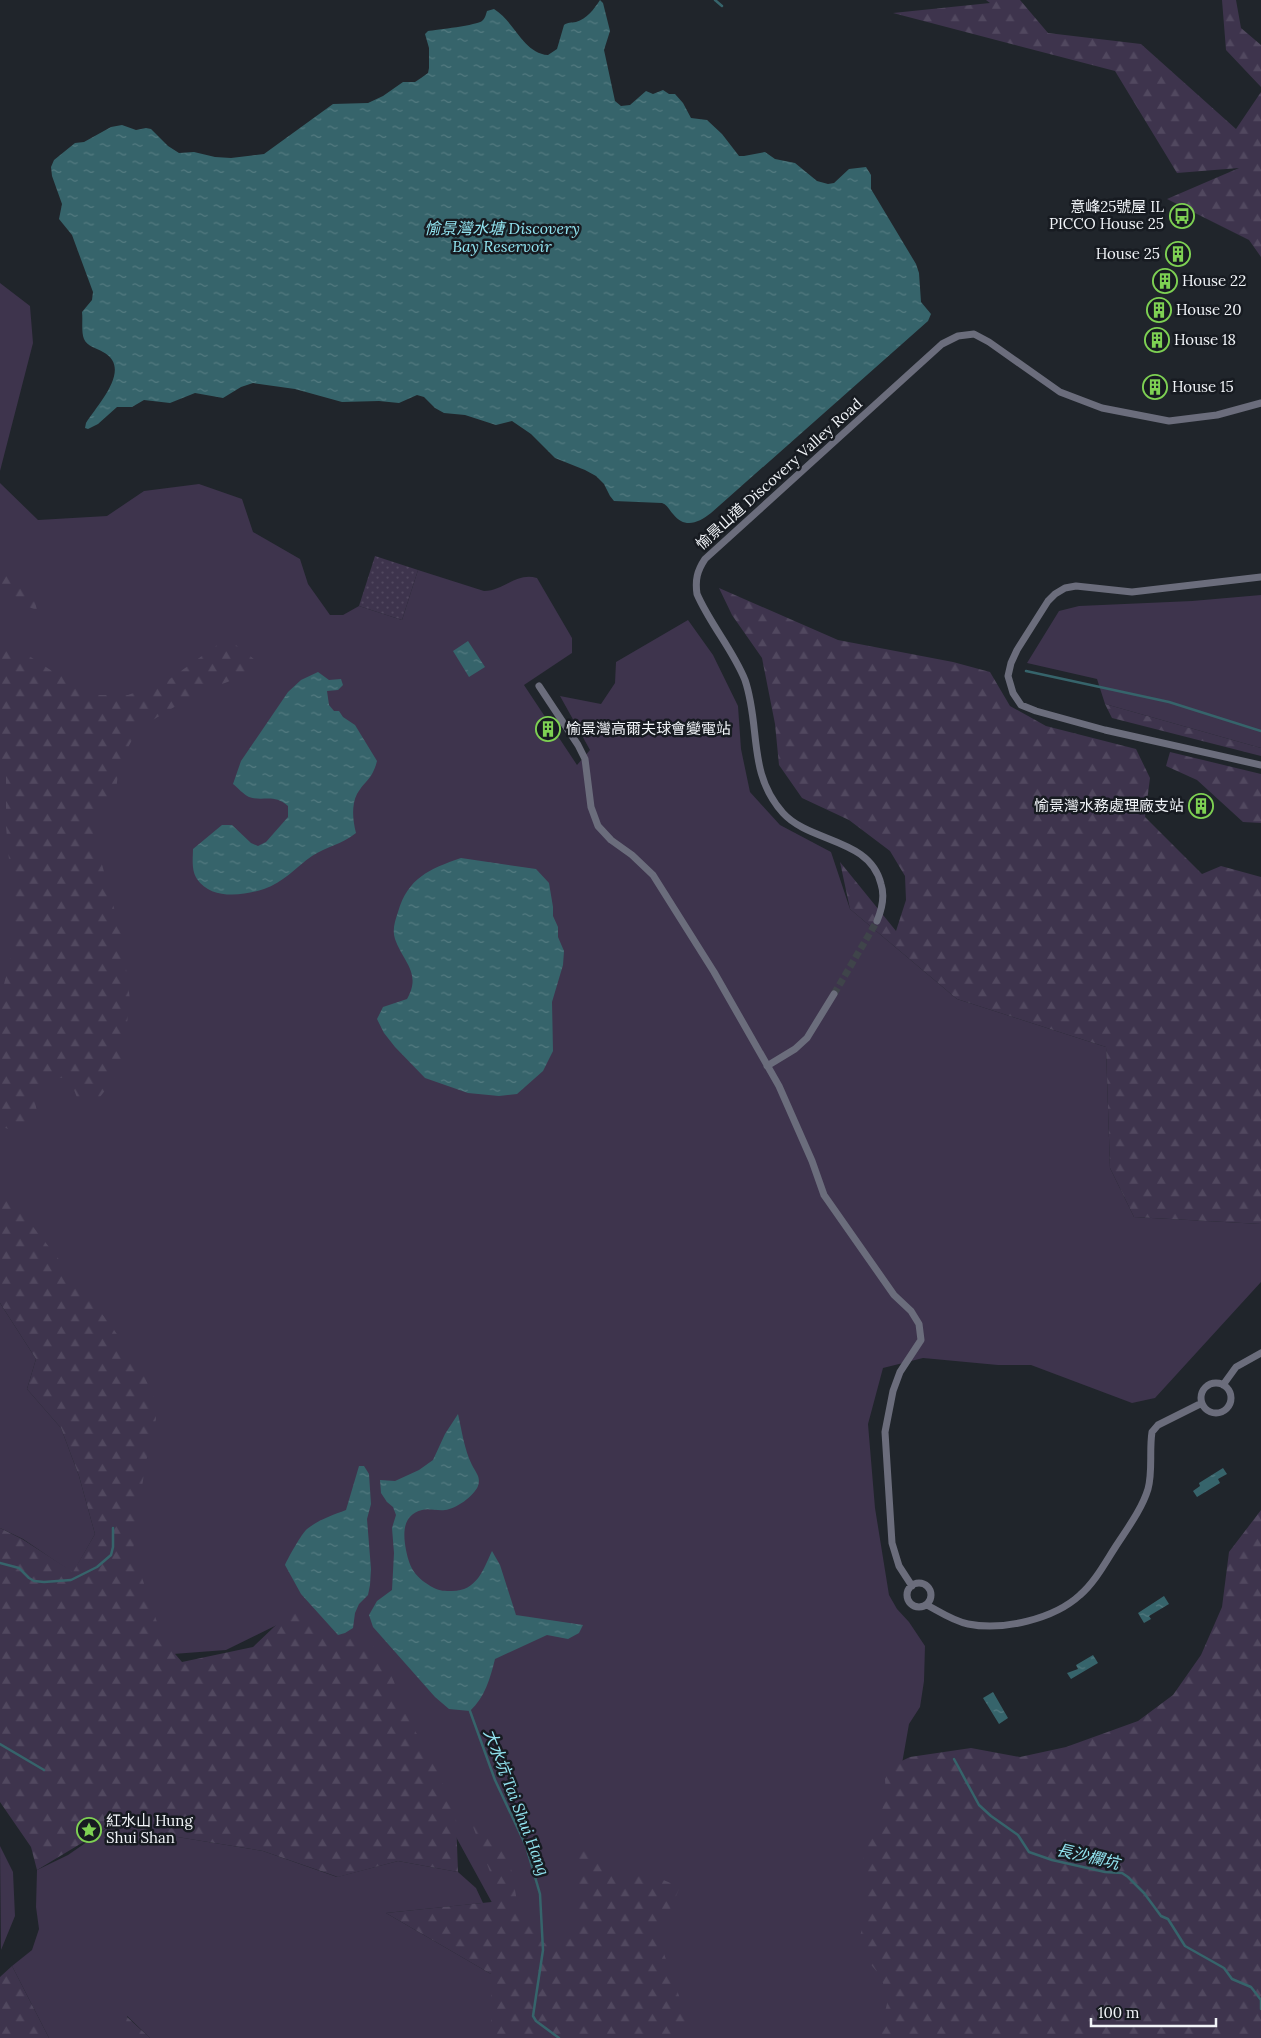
<svg xmlns="http://www.w3.org/2000/svg" width="1261" height="2038" font-family="Lora,'Noto Sans TC',serif">
  <style>
    .grass { fill: #3e344d }
    .forest { fill: url(#forest-firs) }
    .park { fill: url(#park-dots) }
    .water { fill: url(#water-ripples) }
    .lines { fill: none; stroke-linecap: round; stroke-linejoin: round }
    .stream { stroke: #36646b; stroke-width: 2.5 }
    .minor-tunnel { stroke: #3f444a; stroke-width: 7; stroke-dasharray: 7 3.5; stroke-linecap: butt }
    .minor { stroke: #6b6d7c; stroke-width: 7 }
    .labels { text-anchor: middle; stroke-width: 5; stroke-linejoin: round; paint-order: stroke }
    .poi-label { font-size: 15px; fill: #f1f4f8; stroke: #171b21; text-anchor: start }
    .street-label { font-size: 15px; fill: #f1f4f8; stroke: #171b21 }
    .water-label { font-size: 16px; font-style: italic; fill: #92e5f1; stroke: #171b21 }
  </style>
  <defs>
    <pattern id="forest-firs" width="22" height="20" patternUnits="userSpaceOnUse" patternTransform="scale(1.25)"><rect width="22" height="20" fill="#3e344d"/><path d="M5 1l3.5 6h-7zM16 11l3.5 6h-7z" fill="#51485f"/></pattern>
    <pattern id="park-dots" width="8" height="8" patternUnits="userSpaceOnUse" patternTransform="scale(1.25)"><rect width="8" height="8" fill="#3e344d"/><path d="M2 2h.1M6 6h.1" fill="none" stroke="#51485f" stroke-width="1.8" stroke-linecap="round"/></pattern>
    <pattern id="water-ripples" width="26" height="14" patternUnits="userSpaceOnUse" patternTransform="scale(1.25)"><rect width="26" height="14" fill="#36646b"/><path d="M2 4q2-2 4 0t4 0M15 11q2-2 4 0t4 0" fill="none" stroke="#547b81"/></pattern>
  </defs>
  <rect width="100%" height="100%" fill="#20252b"/>
  <path class="grass" d="M 0,283 L 30,306 L 33,343 L 0,471 Z
    M 0,483 L 38,520 L 107,516 L 144,491 L 199,484 L 242,499 L 253,532 L 300,559 L 308,584 L 330,615 L 343,615 L 359,606 L 402,620 L 418,570 L 484,591 C 504,591 516,572 537,578 L 572,638 L 572,653 L 524,685 L 577,765 L 590,750 L 560,696 L 601,704 L 615,683 L 616,662 L 688,620 L 713,655 L 738,706 L 741,749 L 750,792 L 780,825 L 831,852 L 850,909 L 957,999 L 1106,1047 L 1110,1168 L 1134,1217 L 1261,1224 L 1261,1282 L 1155,1398 L 1132,1403 L 1031,1365 L 998,1365 L 923,1358 L 883,1368 L 868,1424 L 875,1508 L 889,1595 L 897,1609 L 909,1622 L 925,1646 L 924,1681 L 920,1707 L 909,1724 L 869,1951 L 898,1989 L 884,2038 L 586,2038 L 519,1952 L 364,1669 L 281,1623 L 226,1650 L 160,1655 L 0,1221 Z
    M 1261,595 L 1261,748 L 1105,704 L 1097,679 L 1027,663 L 1059,611 L 1079,606 L 1192,601 Z
    M 0,1303 L 36,1359 L 27,1389 L 61,1428 L 79,1476 L 95,1534 L 73,1573 L 23,1539 L 0,1528 Z
    M 110,1826 L 263,1851 L 337,1877 L 398,1861 L 458,1872 L 476,1888 L 483,1903 L 386,1913 L 491,1974 L 491,2038 L 150,2038 L 127,2016 L 127,2038 L 49,2038 L 12,1966 L 32,1950 L 39,1929 L 36,1907 L 37,1870 L 68,1855 Z
    M 0,1846 L 13,1872 L 15,1916 L 1,1950 Z"/>
  <path class="forest" d="M 986,0 L 1020,0 L 1048,33 L 1141,44 L 1236,129 L 1261,92 L 1261,257 L 1249,240 L 1167,199 L 1239,168 L 1177,173 L 1115,71 L 893,13 L 990,3 Z
    M 1222,0 L 1236,0 L 1241,28 L 1261,45 L 1261,87 L 1226,50 Z
    M 0,571 L 31,585 L 37,610 L 0,597 Z
    M 719,588 L 838,640 L 953,662 L 990,672 L 1010,706 L 1046,726 L 1136,749 L 1150,778 L 1145,817 L 1202,874 L 1221,866 L 1261,877 L 1261,1224 L 1134,1217 L 1110,1168 L 1106,1047 L 957,999 L 850,909 L 840,862 L 896,931 L 906,900 L 905,876 L 890,851 L 849,820 L 802,798 L 779,765 L 775,724 L 762,658 L 732,615 Z
    M 0,637 L 52,671 L 99,695 L 128,695 L 167,681 L 227,638 L 259,663 L 248,674 L 194,695 L 138,729 L 119,764 L 116,791 L 100,806 L 93,832 L 122,937 L 130,1000 L 122,1062 L 116,1076 L 100,1097 L 78,1100 L 69,1077 L 51,1079 L 34,1098 L 39,1120 L 25,1135 L 0,1126 L 0,990 L 3,988 L 16,938 L 6,826 L 6,773 L 0,765 Z
    M 1105,704 L 1261,748 L 1261,756 L 1112,718 Z
    M 1170,752 L 1261,774 L 1261,823 L 1243,822 L 1197,780 L 1166,766 Z
    M 0,1185 L 110,1324 L 142,1371 L 154,1398 L 156,1419 L 145,1466 L 133,1551 L 163,1640 L 182,1662 L 253,1647 L 295,1607 L 324,1634 L 367,1639 L 388,1664 L 404,1711 L 437,1770 L 456,1818 L 458,1872 L 398,1861 L 338,1877 L 263,1851 L 110,1826 L 37,1870 L 31,1847 L 0,1802 L 0,1528 L 22,1539 L 73,1572 L 95,1534 L 79,1476 L 61,1428 L 27,1389 L 36,1359 L 0,1303 Z
    M 1261,1510 L 1261,2038 L 871,2038 L 880,2031 L 889,1996 L 878,1973 L 857,1948 L 864,1921 L 869,1889 L 860,1841 L 876,1828 L 886,1797 L 885,1779 L 891,1766 L 910,1757 L 971,1748 L 1020,1757 L 1066,1747 L 1138,1721 L 1173,1695 L 1201,1655 L 1222,1607 L 1229,1552 Z
    M 472,1824 L 508,1852 L 519,1912 L 544,1943 L 577,1927 L 578,1832 L 615,1874 L 642,1871 L 680,1887 L 658,1937 L 688,2021 L 685,2038 L 491,2038 L 491,1974 L 386,1913 L 501,1901 Z
    M 12,1966 L 49,2038 L 0,2038 L 0,1977 Z
    M 126,2016 L 150,2038 L 127,2038 Z"/>
  <path class="park" d="M 375,556 L 418,570 L 402,620 L 359,606 Z"/>
  <path class="water" d="M 600,0 L 603,3 L 610,31 L 604,50 L 615,101 L 621,106 L 630,105 L 646,91 L 653,94 L 663,90 L 669,94 L 675,94 L 683,103 L 691,118 L 707,120 L 722,134 L 739,156 L 744,156 L 765,152 L 775,159 L 795,163 L 817,181 L 828,184 L 834,183 L 849,169 L 866,167 L 871,175 L 871,189 L 916,264 L 919,273 L 921,302 L 931,314 L 928,321 L 711,513 C 698,523 685,529 673,514 C 669,510 668,505 662,503 L 614,501 L 610,496 L 604,484 L 596,476 L 585,470 L 555,458 L 531,434 L 512,421 L 496,425 L 465,415 L 444,413 L 435,408 L 424,397 L 417,395 L 399,403 L 379,401 L 342,402 L 295,389 L 253,383 L 241,387 L 223,398 L 195,393 L 170,403 L 144,400 L 132,407 L 117,407 L 98,424 L 88,429 L 85,428 L 86,423 C 98,404 133,368 103,352 C 96,348 87,346 84,339 C 81,332 83,320 82,312 L 92,300 L 93,292 L 72,235 L 59,219 L 62,204 L 52,176 L 51,167 L 54,160 L 75,143 L 84,142 L 111,127 L 122,125 L 136,130 L 146,128 L 151,129 L 168,146 L 179,153 L 194,152 L 215,157 L 231,158 L 264,154 L 333,104 L 368,103 L 383,96 L 403,82 L 415,82 L 421,78 L 428,73 L 429,68 L 429,48 L 425,34 L 428,31 C 436,30 478,25 482,21 C 485,19 486,14 487,11 L 494,9 C 515,22 523,53 548,55 L 557,49 L 564,25 C 568,22 571,23 576,22 C 587,19 594,9 600,0 Z
    M 468,641 L 485,667 L 469,677 L 453,651 Z
    M 318,672 L 329,680 L 341,679 L 343,685 L 338,690 L 327,691 L 329,705 L 334,711 L 339,711 L 343,717 L 355,725 L 377,761 C 372,780 366,779 357,794 C 351,806 353,821 356,833 C 341,845 327,846 312,856 C 296,867 283,883 264,889 C 243,896 211,900 197,879 C 191,870 193,858 193,849 L 222,825 L 232,825 L 251,843 L 258,846 L 266,842 L 288,817 L 288,806 C 273,793 264,802 249,797 C 243,794 238,788 233,784 L 241,761 L 288,692 L 301,680 Z
    M 461,858 L 536,869 L 549,883 L 553,907 L 553,916 L 558,927 L 558,937 L 564,951 L 563,965 L 552,1002 L 553,1051 L 543,1071 L 517,1094 L 499,1096 L 468,1093 L 425,1078 L 395,1047 L 384,1033 L 377,1019 L 383,1007 L 407,999 C 422,973 403,962 395,939 C 392,930 395,921 398,912 C 408,878 429,869 461,858 Z
    M 458,1414 C 462,1431 464,1449 472,1465 C 476,1473 481,1477 478,1486 C 474,1496 456,1509 445,1510 C 437,1511 429,1508 422,1510 C 402,1515 403,1534 406,1550 C 410,1570 416,1578 434,1588 C 440,1591 445,1591 452,1591 C 477,1591 483,1570 492,1551 L 500,1565 L 516,1615 L 583,1625 L 579,1633 L 568,1639 L 547,1635 L 495,1659 C 490,1679 485,1697 470,1711 L 449,1709 L 435,1697 L 373,1627 L 369,1615 L 377,1601 L 392,1590 L 394,1553 L 392,1528 L 396,1515 L 393,1507 L 387,1502 L 381,1493 L 380,1480 L 395,1481 L 419,1470 L 433,1460 L 445,1434 Z
    M 359,1466 L 364,1466 L 369,1474 L 371,1504 L 367,1519 L 371,1569 L 370,1585 L 368,1595 L 359,1604 L 355,1613 L 353,1628 L 345,1633 L 338,1635 L 301,1594 L 285,1565 C 288,1558 302,1533 307,1529 C 318,1520 333,1515 346,1510 Z
    M 1223,1468 L 1227,1474 L 1218,1479 L 1220,1483 L 1197,1497 L 1193,1491 L 1200,1486 L 1199,1483 Z
    M 1164,1596 L 1169,1604 L 1149,1616 L 1151,1619 L 1144,1623 L 1138,1613 Z
    M 1093,1655 L 1098,1663 L 1071,1679 L 1067,1673 L 1078,1669 L 1076,1665 Z
    M 993,1692 L 1008,1718 L 999,1724 L 983,1698 Z"/>
  <g class="lines">
    <path class="stream" d="M 715,0 L 722,6
      M 1026,671 L 1169,702 L 1261,731
      M 0,1563 L 19,1568 L 29,1578 L 34,1581 L 44,1582 L 71,1580 L 97,1567 L 111,1555 L 113,1547 L 113,1528
      M 470,1711 L 495,1780 L 526,1846 L 540,1894 L 543,1950 L 533,2016 L 536,2021 L 559,2038
      M 0,1744 L 44,1770
      M 954,1759 L 979,1805 L 991,1816 L 1018,1835 L 1029,1852 L 1052,1860 L 1105,1872 L 1122,1873 L 1128,1877 L 1144,1893 L 1161,1916 L 1168,1919 L 1185,1946 L 1224,1968 L 1232,1979 L 1251,1987 L 1261,2000 L 1261,2009"/>
    <path class="minor-tunnel" d="M 834,994 L 877,921"/>
    <path class="minor" d="M 1261,577 L 1132,592 L 1076,586 L 1065,588 L 1055,594 L 1048,601 L 1017,650 L 1011,663 L 1008,676 L 1013,693 L 1021,705 L 1036,711 L 1105,730 L 1261,765
      M 539,686 L 578,745 L 585,759 L 591,807 L 598,826 L 611,840 L 632,855 L 653,875 L 714,972 L 779,1086 L 812,1161 L 824,1195 L 894,1295 L 911,1311 L 919,1324 L 921,1340 L 900,1372 L 893,1391 L 885,1432 L 892,1543 L 899,1566 L 912,1586
      M 877,921 C 882,909 885,896 881,884 C 870,838 810,843 783,813 C 747,773 761,727 745,680 C 733,650 710,624 697,594 C 695,580 697,571 705,559 L 942,344 L 958,336 L 974,334 L 989,342 L 1060,392 L 1102,408 L 1169,421 L 1217,415 L 1261,403
      M 767,1066 L 795,1049 L 807,1038 L 834,994
      M1201 1398a15 15 0 1 1 30 0a15 15 0 1 1-30 0Z
      M 1223,1385 L 1236,1367 L 1261,1353
      M907 1595a12 12 0 1 1 24 0a12 12 0 1 1-24 0Z
      M 927,1605 C 940,1612 953,1621 968,1624 C 1003,1631 1054,1619 1080,1595 C 1095,1582 1105,1563 1116,1546 C 1127,1529 1142,1509 1148,1489 C 1153,1471 1149,1451 1152,1432 L 1158,1425 L 1202,1403"/>
  </g>
  <defs>
    <symbol id="bus-ring" viewBox="-11 -11 22 22"><circle r="9.5" fill="#171b21" stroke="#7ed153" stroke-width="1.5"/><path d="M-5-6H5V4H4V6H2V4H-2V6H-4V4H-5ZM-3.5-4V0h7V-4ZM-3.5 1.2v1.5H-2V1.2ZM2 1.2v1.5H3.5V1.2Z" fill="#7ed153"/></symbol>
    <symbol id="building-ring" viewBox="-11 -11 22 22"><circle r="9.5" fill="#171b21" stroke="#7ed153" stroke-width="1.5"/><path d="M-4-6H4V6H1V3H-1V6H-4ZM-2.5-4.3h1.7v1.8h-1.7ZM.8-4.3h1.7v1.8H.8ZM-2.5-1h1.7V.8h-1.7ZM.8-1h1.7V.8H.8Z" fill="#7ed153"/></symbol>
    <symbol id="sight-ring" viewBox="-11 -11 22 22"><circle r="9.5" fill="#171b21" stroke="#7ed153" stroke-width="1.5"/><path d="M0-6L1.8-2.2L6-1.7L2.9 1.2L3.7 5.4L0 3.3L-3.7 5.4L-2.9 1.2L-6-1.7L-1.8-2.2Z" fill="#7ed153"/></symbol>
  </defs>
  <g fill-rule="evenodd">
    <use href="#bus-ring" x="1168" y="202" width="28" height="28"/>
    <use href="#building-ring" x="1164" y="240" width="28" height="28"/>
    <use href="#building-ring" x="1151" y="267" width="28" height="28"/>
    <use href="#building-ring" x="1145" y="296" width="28" height="28"/>
    <use href="#building-ring" x="1143" y="326" width="28" height="28"/>
    <use href="#building-ring" x="1141" y="373" width="28" height="28"/>
    <use href="#building-ring" x="534" y="715" width="28" height="28"/>
    <use href="#building-ring" x="1187" y="792" width="28" height="28"/>
    <use href="#sight-ring" x="75" y="1816" width="28" height="28"/>
  </g>
  <g class="labels">
    <g class="poi-label">
      <text x="1164" y="212" text-anchor="end">意峰25號屋 IL<tspan x="1164" dy="17">PICCO House 25</tspan></text>
      <text x="1160" y="259" text-anchor="end">House 25</text>
      <text x="1182" y="286">House 22</text>
      <text x="1176" y="315">House 20</text>
      <text x="1174" y="345">House 18</text>
      <text x="1172" y="392">House 15</text>
      <text x="566" y="734">愉景灣高爾夫球會變電站</text>
      <text x="1184" y="811" text-anchor="end">愉景灣水務處理廠支站</text>
      <text x="106" y="1826">紅水山 Hung<tspan x="106" dy="17">Shui Shan</tspan></text>
    </g>
    <g class="street-label">
      <text transform="translate(779 474) rotate(-42)" y="5">愉景山道 Discovery Valley Road</text>
    </g>
    <g class="water-label">
      <text x="502" y="234">愉景灣水塘 Discovery<tspan x="502" dy="18">Bay Reservoir</tspan></text>
      <text transform="translate(517 1802) rotate(69)" y="6">大水坑 Tai Shui Hang</text>
      <text transform="translate(1088 1856) rotate(13)" y="6">長沙欄坑</text>
    </g>
  </g>
  <path d="M1091 2018v8h125v-8" fill="none" stroke="#f1f4f8" stroke-width="2.5"/>
  <text x="1098" y="2018" font-size="15" fill="#f1f4f8" stroke="#171b21" stroke-width="4" paint-order="stroke">100 m</text>
</svg>
